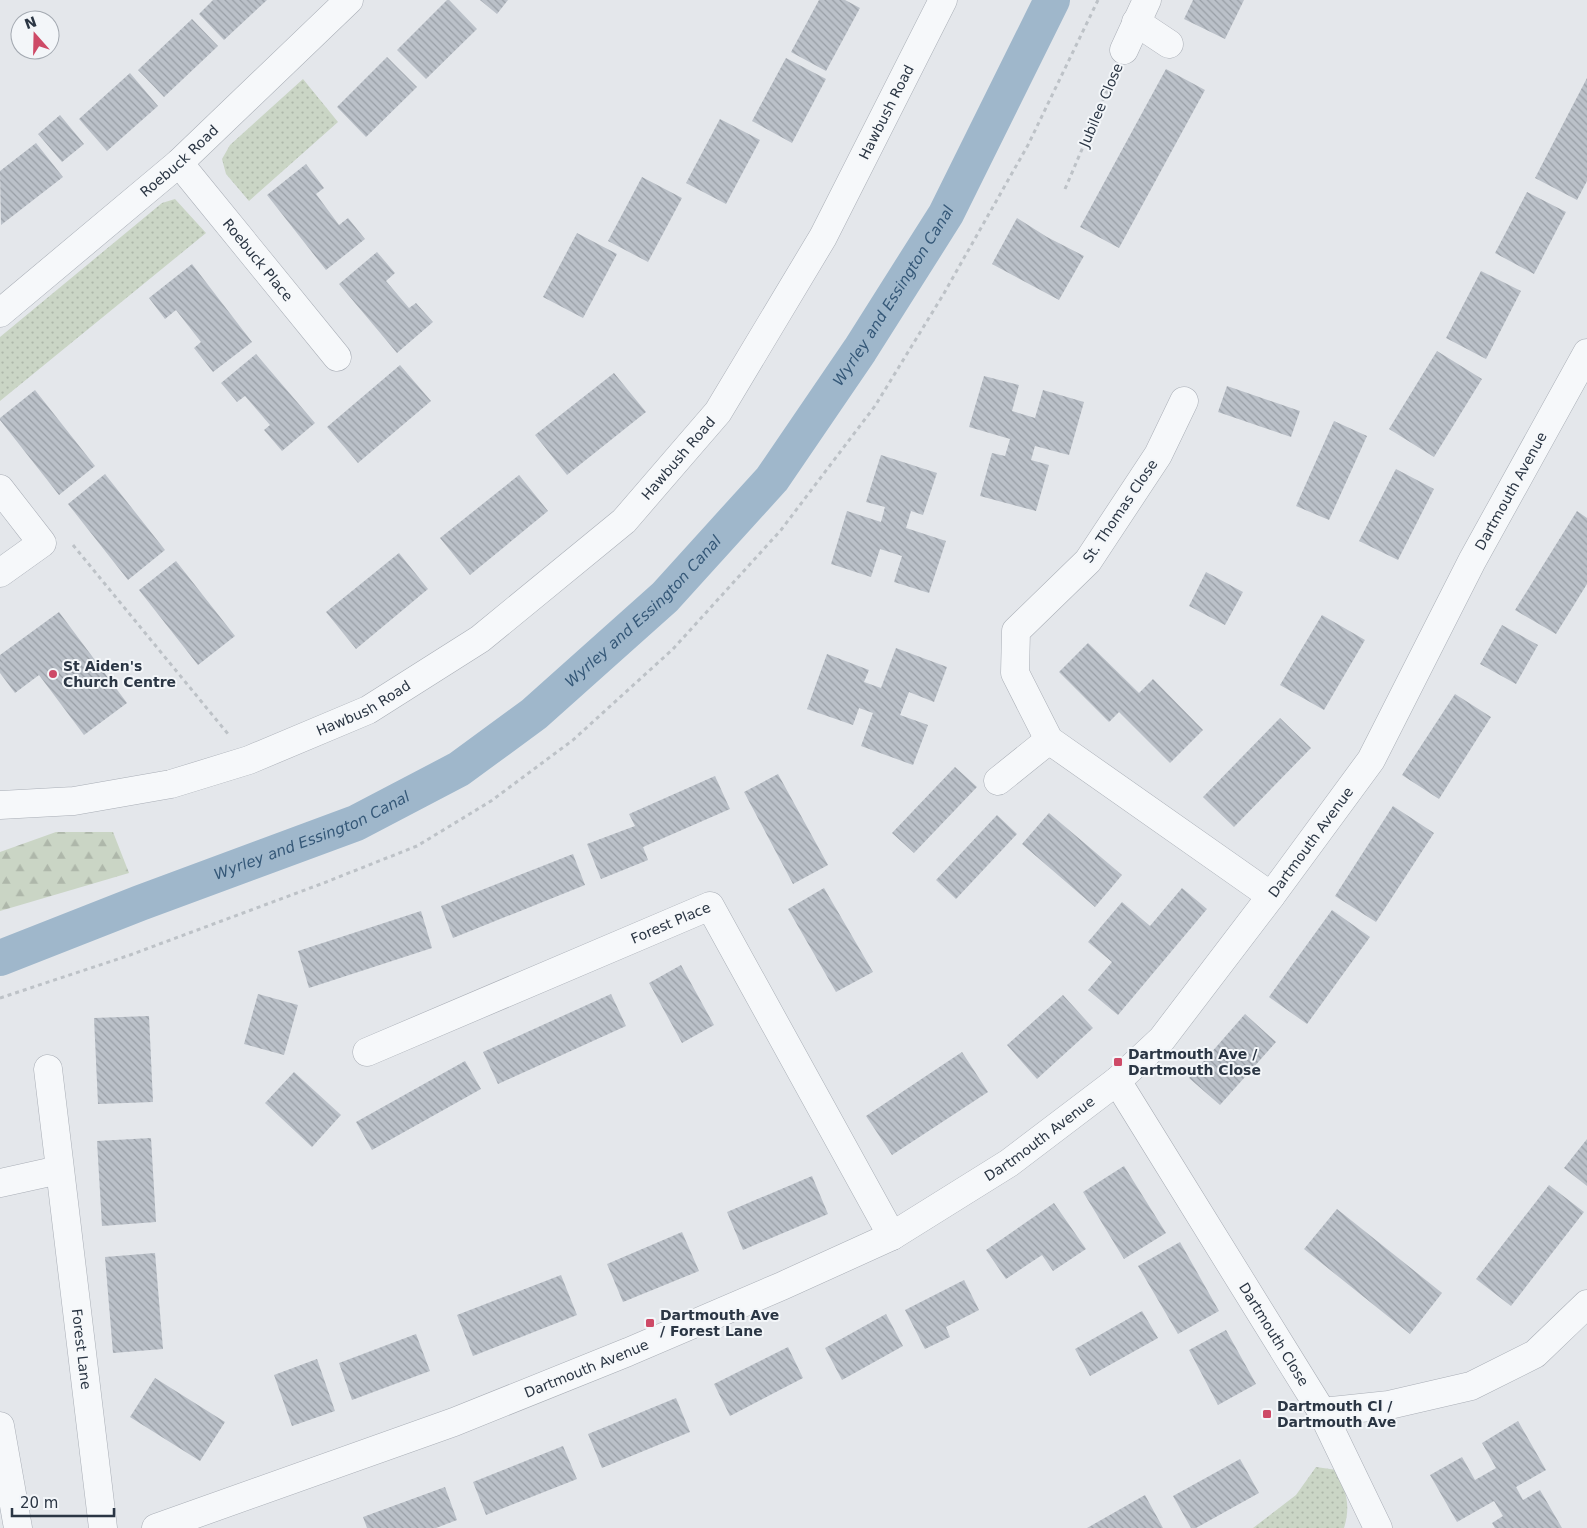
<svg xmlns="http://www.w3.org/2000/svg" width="1587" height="1528" font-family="'DejaVu Sans',sans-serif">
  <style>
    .grass { fill: url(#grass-dots) }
    .forest { fill: url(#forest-firs) }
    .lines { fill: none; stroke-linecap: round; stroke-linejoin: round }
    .canal { stroke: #9fb7cb; stroke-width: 36 }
    .building { fill: url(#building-back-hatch) }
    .minor-casing { stroke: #a9aeb6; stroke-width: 29 }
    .path { stroke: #bdc2c7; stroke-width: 3; stroke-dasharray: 4 4; stroke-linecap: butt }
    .minor { stroke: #f6f8fa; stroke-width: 28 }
    .poi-dot { fill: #ce4a67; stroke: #f3f6f9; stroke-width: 2 }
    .labels { text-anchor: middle; stroke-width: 4; stroke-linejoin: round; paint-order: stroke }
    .street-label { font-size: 14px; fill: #2b3644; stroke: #f3f6f9 }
    .poi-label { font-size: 14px; font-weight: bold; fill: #2b3644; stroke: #f3f6f9; text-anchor: start }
    .water-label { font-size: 15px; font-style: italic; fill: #355878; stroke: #f3f6f9 }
  </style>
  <defs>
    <pattern id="grass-dots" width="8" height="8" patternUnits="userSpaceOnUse" patternTransform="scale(1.25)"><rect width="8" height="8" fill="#cad5c5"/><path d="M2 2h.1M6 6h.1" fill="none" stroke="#aeb7aa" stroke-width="1.8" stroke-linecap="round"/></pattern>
    <pattern id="forest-firs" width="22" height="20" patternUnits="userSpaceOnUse" patternTransform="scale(1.25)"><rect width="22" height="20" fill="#cad5c5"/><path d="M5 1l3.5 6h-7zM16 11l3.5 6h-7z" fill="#aeb7aa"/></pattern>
    <pattern id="building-back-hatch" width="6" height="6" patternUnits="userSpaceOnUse" patternTransform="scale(1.25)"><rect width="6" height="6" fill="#bbc1c9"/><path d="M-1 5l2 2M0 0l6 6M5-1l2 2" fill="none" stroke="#989ea5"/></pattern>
  </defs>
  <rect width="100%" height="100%" fill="#e4e7eb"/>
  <path class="grass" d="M 303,79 L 338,122 L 249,201 L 226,174 L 222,159 L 230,145 Z
    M 175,199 L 206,233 L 0,401 L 0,337 L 162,203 Z
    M 1316,1467 L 1337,1470 C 1346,1492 1351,1505 1344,1528 L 1253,1528 L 1296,1495 Z"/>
  <path class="forest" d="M 56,832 L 113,832 L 129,873 L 0,911 L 0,852 Z"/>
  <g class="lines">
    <path class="canal" id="s1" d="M 0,958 L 140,903 L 356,823 L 459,769 L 534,714 L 665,597 L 772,479 L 860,350 L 946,214 L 1052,0"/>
  </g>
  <path class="building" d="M 213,0 L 267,0 L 224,40 L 199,14 Z
    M 447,0 L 449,0 L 477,29 L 426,79 L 397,50 Z
    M 480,0 L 508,0 L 497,14 Z
    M 819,0 L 845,0 L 860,8 L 826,71 L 791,52 Z
    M 1193,0 L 1244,0 L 1225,39 L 1184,19 Z
    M 192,19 L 218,46 L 164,97 L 138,70 Z
    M 387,57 L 417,87 L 366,137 L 337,107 Z
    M 786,58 L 826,79 L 792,143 L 752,121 Z
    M 1166,69 L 1205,90 L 1119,248 L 1080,227 Z
    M 130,73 L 158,106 L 107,151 L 79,119 Z
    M 1587,78 L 1587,181 L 1577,200 L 1535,178 Z
    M 60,115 L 84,144 L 62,162 L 38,134 Z
    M 720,119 L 760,140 L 726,204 L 686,183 Z
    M 36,143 L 63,177 L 1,225 L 0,171 Z
    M 306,164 L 324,188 L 316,194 L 339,225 L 348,218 L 365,239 L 326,270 L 267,195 Z
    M 642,177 L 682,198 L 648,262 L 608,241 Z
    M 1527,192 L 1566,212 L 1534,274 L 1495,253 Z
    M 1017,218 L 1047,237 L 1084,256 L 1059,300 L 992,264 Z
    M 577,233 L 617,254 L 583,318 L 543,297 Z
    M 377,252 L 395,273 L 386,281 L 409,308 L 416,303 L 433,322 L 397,353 L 339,284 Z
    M 192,264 L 252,342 L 213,372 L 194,348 L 201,342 L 176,310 L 165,319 L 149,298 Z
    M 1481,271 L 1521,291 L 1486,359 L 1446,338 Z
    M 1437,351 L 1482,379 L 1434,457 L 1389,429 Z
    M 256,354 L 315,423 L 282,451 L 264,430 L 270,425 L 245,396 L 237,402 L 221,383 Z
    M 400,365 L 431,401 L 358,463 L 327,427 Z
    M 614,373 L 646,412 L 567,475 L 535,435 Z
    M 984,376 L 1019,385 L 1012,411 L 1035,418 L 1043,390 L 1084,402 L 1069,455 L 1035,446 L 1031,460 L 1049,465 L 1036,511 L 980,496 L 992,453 L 1005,456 L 1010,439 L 969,427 Z
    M 1227,386 L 1300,411 L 1291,437 L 1218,412 Z
    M 35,390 L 95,466 L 59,495 L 0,420 L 0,418 Z
    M 1334,421 L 1367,436 L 1329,520 L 1296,506 Z
    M 881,455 L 937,473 L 923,515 L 911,511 L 906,528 L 946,541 L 929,593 L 894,582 L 902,556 L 880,549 L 871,577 L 831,564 L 847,511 L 881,522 L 885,507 L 866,502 Z
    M 1396,469 L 1434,489 L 1398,560 L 1359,541 Z
    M 105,474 L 165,550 L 128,580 L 68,504 Z
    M 519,475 L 548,511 L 470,575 L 440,538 Z
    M 1577,511 L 1587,518 L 1587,584 L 1556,634 L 1515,610 Z
    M 399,553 L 428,589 L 356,649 L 326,612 Z
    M 176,561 L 235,636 L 198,665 L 139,590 Z
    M 1206,572 L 1243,592 L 1225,625 L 1189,606 Z
    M 59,612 L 127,703 L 84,735 L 39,675 L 15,693 L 0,673 L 0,655 Z
    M 1322,615 L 1365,640 L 1324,710 L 1280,685 Z
    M 1502,625 L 1538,645 L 1516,684 L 1480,664 Z
    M 1088,643 L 1139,693 L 1153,679 L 1203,730 L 1170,763 L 1119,712 L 1109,722 L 1059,672 Z
    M 896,648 L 947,667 L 934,702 L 909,692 L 900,715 L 928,725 L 913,765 L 861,746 L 873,713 L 859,708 L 853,725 L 807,709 L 827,654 L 869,670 L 864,682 L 881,688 Z
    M 1455,694 L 1491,717 L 1439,799 L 1402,775 Z
    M 1280,718 L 1311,748 L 1234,827 L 1203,797 Z
    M 955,767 L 977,787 L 914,853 L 892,833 Z
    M 778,774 L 828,865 L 793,884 L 744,792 Z
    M 715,776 L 730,809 L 643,847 L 648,860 L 601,879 L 587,844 L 635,826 L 629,814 Z
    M 1393,806 L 1434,833 L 1376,922 L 1335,896 Z
    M 1049,813 L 1122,875 L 1095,907 L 1022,844 Z
    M 997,815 L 1017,834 L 956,899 L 936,880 Z
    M 573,854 L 585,885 L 453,938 L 441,906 Z
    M 824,888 L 873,972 L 836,992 L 788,909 Z
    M 1182,888 L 1207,909 L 1118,1015 L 1088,990 L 1112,962 L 1088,942 L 1122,902 L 1150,926 Z
    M 1332,910 L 1370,937 L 1307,1024 L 1269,997 Z
    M 421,911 L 432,948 L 309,988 L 298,951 Z
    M 681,965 L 714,1025 L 682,1043 L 649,983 Z
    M 258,994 L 298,1005 L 284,1055 L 244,1044 Z
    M 611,994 L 626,1026 L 498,1084 L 483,1052 Z
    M 1063,995 L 1093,1028 L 1037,1079 L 1007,1045 Z
    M 1245,1014 L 1276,1042 L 1220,1105 L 1189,1078 Z
    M 149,1016 L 153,1102 L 98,1104 L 94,1018 Z
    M 962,1052 L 988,1092 L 892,1155 L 866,1116 Z
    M 465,1061 L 481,1089 L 372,1150 L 356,1122 Z
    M 294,1072 L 341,1115 L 312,1147 L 265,1103 Z
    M 151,1138 L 156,1222 L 102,1226 L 97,1141 Z
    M 1587,1139 L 1587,1186 L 1564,1168 Z
    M 1124,1166 L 1166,1233 L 1124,1259 L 1083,1192 Z
    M 812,1176 L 828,1214 L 743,1250 L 727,1212 Z
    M 1549,1185 L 1584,1212 L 1511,1306 L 1476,1279 Z
    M 1054,1203 L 1086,1249 L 1053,1271 L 1042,1255 L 1006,1279 L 986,1250 Z
    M 1337,1209 L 1442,1293 L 1410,1334 L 1304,1249 Z
    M 682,1232 L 699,1271 L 623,1302 L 607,1264 Z
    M 1180,1242 L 1219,1311 L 1178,1334 L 1138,1266 Z
    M 155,1253 L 163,1349 L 113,1353 L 105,1257 Z
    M 561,1275 L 577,1315 L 473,1356 L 457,1315 Z
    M 964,1280 L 979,1310 L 946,1327 L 950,1337 L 925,1349 L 905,1310 Z
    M 1142,1311 L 1158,1338 L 1090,1376 L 1075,1349 Z
    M 886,1314 L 903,1346 L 842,1380 L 825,1348 Z
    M 1226,1330 L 1256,1384 L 1218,1405 L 1189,1350 Z
    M 416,1334 L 430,1371 L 352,1400 L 339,1363 Z
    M 788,1347 L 803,1378 L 730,1416 L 714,1384 Z
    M 317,1359 L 335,1411 L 292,1426 L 274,1375 Z
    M 155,1378 L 225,1422 L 200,1461 L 130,1417 Z
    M 676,1398 L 690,1432 L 602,1468 L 588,1434 Z
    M 1518,1421 L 1546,1470 L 1516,1487 L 1523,1500 L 1540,1490 L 1562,1528 L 1495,1528 L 1492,1523 L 1503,1516 L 1494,1501 L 1457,1522 L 1430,1475 L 1462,1457 L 1475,1480 L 1496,1468 L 1482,1443 Z
    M 563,1446 L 577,1479 L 486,1515 L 473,1482 Z
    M 1240,1459 L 1259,1493 L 1196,1528 L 1191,1528 L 1173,1496 Z
    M 445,1487 L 457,1520 L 436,1528 L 367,1528 L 363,1517 Z
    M 1145,1495 L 1163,1528 L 1087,1528 Z"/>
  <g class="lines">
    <defs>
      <g id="minor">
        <path d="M 1136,22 L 1169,44"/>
        <path d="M 1124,50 L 1147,0"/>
        <path id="s2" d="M 179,163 L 337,357"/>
        <path id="s3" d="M 0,313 L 179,163 L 349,0"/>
        <path d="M 1184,401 L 1158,455 L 1088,561 L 1016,631 L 1015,673 L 1049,740 L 1271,896"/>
        <path d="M 0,489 L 42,543 L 0,573"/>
        <path d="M 998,781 L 1049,740"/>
        <path id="s4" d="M 0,805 L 74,801 L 171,784 L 249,760 L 368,710 L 480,639 L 624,521 L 718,412 L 823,237 L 943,0"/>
        <path id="s5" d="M 367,1052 L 710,906 L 892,1236"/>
        <path id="s6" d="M 48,1069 L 103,1528"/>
        <path id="s7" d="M 1117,1081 L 1322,1412 L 1378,1528"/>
        <path d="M 0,1183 L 59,1170"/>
        <path d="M 1322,1412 L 1389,1405 L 1471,1386 L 1535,1354 L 1587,1304"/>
        <path d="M 0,1426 L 18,1528"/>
        <path id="s8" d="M 156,1528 L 454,1422 L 628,1352 L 782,1286 L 892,1236 L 1009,1163 L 1117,1081 L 1162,1039 L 1271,896 L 1371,760 L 1472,561 L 1587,353"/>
      </g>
    </defs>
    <use href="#minor" class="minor-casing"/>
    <path class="path" d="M 1065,189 L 1112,79
      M 73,545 L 228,734
      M 0,998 L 130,955 L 321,884 L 417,846 L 491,801 L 573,740 L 673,649 L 781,530 L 875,406 L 943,295 L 1028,145 L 1098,0"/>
    <use href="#minor" class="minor"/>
  </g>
  <g class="poi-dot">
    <circle cx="53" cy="674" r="5"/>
    <rect x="1113" y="1057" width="10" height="10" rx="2.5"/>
    <rect x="645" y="1318" width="10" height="10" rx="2.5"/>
    <rect x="1262" y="1409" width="10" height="10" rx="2.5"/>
  </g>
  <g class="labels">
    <g class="street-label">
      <text transform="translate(1101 105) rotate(-67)" y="5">Jubilee Close</text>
      <text dy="5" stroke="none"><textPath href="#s4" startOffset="1190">Hawbush Road</textPath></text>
      <text dy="5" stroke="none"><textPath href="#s3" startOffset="235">Roebuck Road</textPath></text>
      <text dy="5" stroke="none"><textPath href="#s2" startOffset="125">Roebuck Place</textPath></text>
      <text dy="5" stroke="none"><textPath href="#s4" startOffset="785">Hawbush Road</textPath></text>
      <text dy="5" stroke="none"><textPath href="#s8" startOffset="1779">Dartmouth Avenue</textPath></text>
      <text transform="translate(1120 511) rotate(-56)" y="5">St. Thomas Close</text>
      <text dy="5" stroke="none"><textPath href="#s4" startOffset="380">Hawbush Road</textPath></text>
      <text dy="5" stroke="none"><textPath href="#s8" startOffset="1374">Dartmouth Avenue</textPath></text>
      <text dy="5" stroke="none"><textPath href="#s5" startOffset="330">Forest Place</textPath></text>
      <text dy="5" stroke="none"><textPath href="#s8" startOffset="969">Dartmouth Avenue</textPath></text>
      <text dy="5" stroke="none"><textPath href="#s7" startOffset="298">Dartmouth Close</textPath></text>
      <text dy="5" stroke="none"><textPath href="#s6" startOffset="282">Forest Lane</textPath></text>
      <text dy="5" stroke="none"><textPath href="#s8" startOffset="459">Dartmouth Avenue</textPath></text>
    </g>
    <g class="poi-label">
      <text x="63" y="671">St Aiden's<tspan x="63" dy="16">Church Centre</tspan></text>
      <text x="1128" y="1059">Dartmouth Ave /<tspan x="1128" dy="16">Dartmouth Close</tspan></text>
      <text x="660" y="1320">Dartmouth Ave<tspan x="660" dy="16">/ Forest Lane</tspan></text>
      <text x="1277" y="1411">Dartmouth Cl /<tspan x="1277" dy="16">Dartmouth Ave</tspan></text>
    </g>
    <g class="water-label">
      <text dy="5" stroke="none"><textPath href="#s1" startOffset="1145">Wyrley and Essington Canal</textPath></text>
      <text dy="5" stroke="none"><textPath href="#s1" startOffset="740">Wyrley and Essington Canal</textPath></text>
      <text dy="5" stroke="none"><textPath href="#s1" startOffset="335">Wyrley and Essington Canal</textPath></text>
    </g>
  </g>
  <g transform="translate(35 35) rotate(340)"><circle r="24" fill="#f3f6f9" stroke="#a3a9b1"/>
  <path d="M0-4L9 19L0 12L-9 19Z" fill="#ce4a67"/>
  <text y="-8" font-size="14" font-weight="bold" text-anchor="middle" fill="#2b3644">N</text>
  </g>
  <path d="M12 1508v8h102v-8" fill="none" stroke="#2b3644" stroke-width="2.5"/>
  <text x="20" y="1508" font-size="15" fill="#2b3644" stroke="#f3f6f9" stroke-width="4" paint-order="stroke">20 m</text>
</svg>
